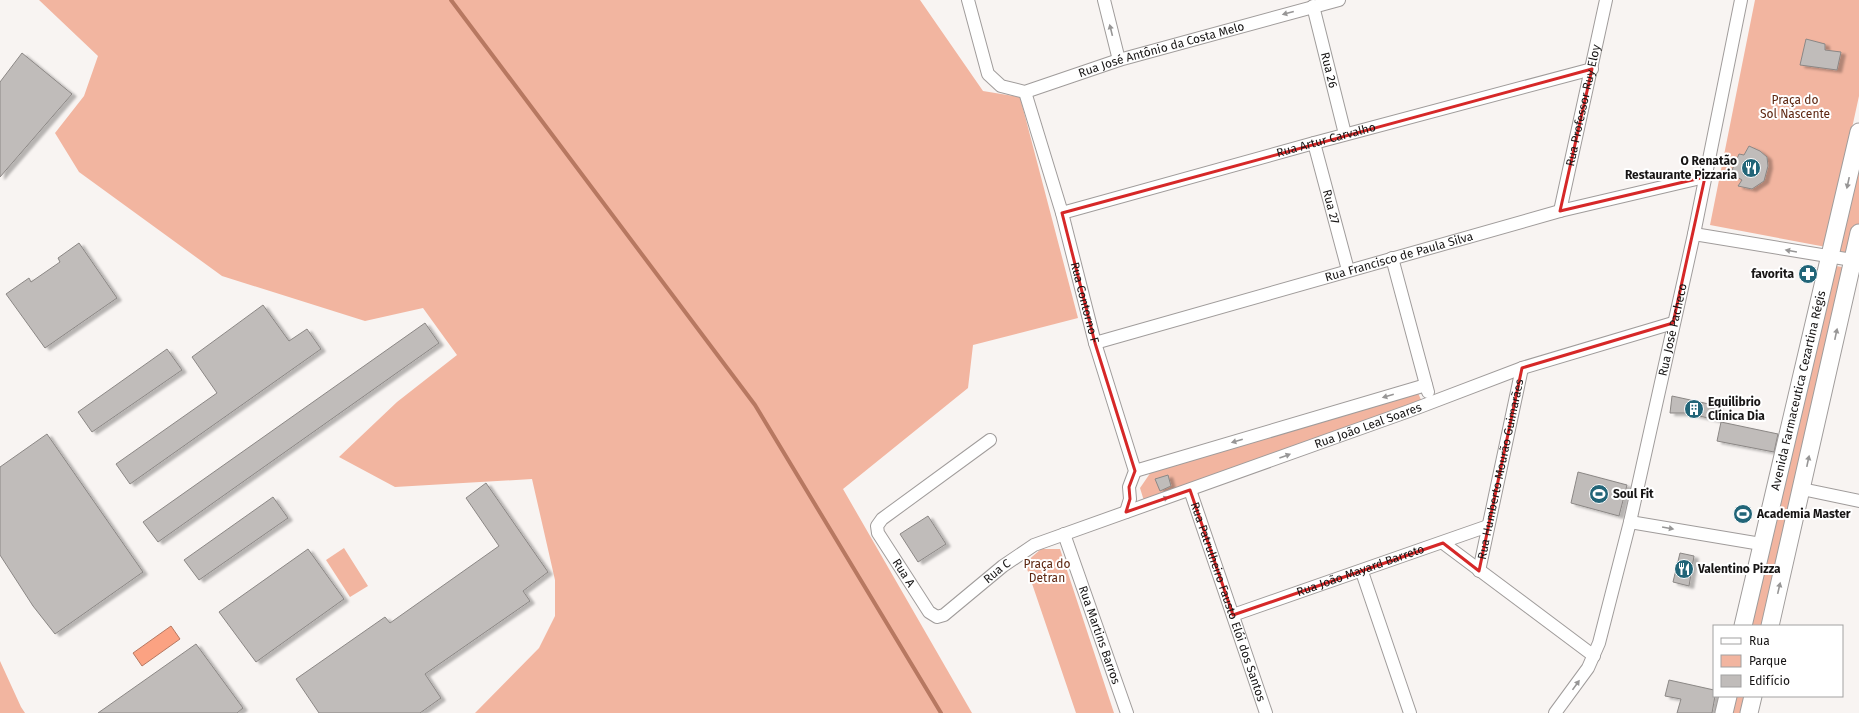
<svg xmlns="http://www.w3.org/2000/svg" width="1859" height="713" font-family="'Fira Sans',sans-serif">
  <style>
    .green { fill: #f2b5a0 }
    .water { fill: #fba282; stroke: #b77861 }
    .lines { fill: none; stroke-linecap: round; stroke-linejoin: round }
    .stream { stroke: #b77861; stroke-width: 4 }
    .building { fill: #c0bcba; stroke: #8b8785; filter: url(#shadow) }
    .street-casing { stroke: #a09c9b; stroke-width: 14 }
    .secondary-casing { stroke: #a09c9b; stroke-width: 19 }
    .street { stroke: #fff; stroke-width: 12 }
    .secondary { stroke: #fff; stroke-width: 17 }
    .oneway { fill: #979696 }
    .marked { fill: none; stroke: #d62828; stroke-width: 3; stroke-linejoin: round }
    .labels { text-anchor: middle; stroke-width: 4; stroke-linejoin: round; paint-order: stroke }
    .street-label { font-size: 12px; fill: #171515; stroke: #fff }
    .park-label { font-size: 12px; fill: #5d2610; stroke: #fff }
    .poi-label { font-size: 12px; font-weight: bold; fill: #171515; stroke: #fff; text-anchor: start }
  </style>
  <defs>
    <filter id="shadow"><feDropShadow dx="4.5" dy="2.5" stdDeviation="1" flood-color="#0004"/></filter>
  </defs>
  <rect width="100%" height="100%" fill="#f8f4f2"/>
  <path class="green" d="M 39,0 L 920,0 L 983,91 L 1020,97 L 1078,318 L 973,345 L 968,388 L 843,489 L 972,713 L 475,713 L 539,648 L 555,616 L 555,580 L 532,479 L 395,487 L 339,457 L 397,402 L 457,355 L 423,308 L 365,321 L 222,276 L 79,172 L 55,133 L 84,96 L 98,56 Z
    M 1755,0 L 1859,0 L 1859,96 L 1826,247 L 1710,225 Z
    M 1859,158 L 1859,225 L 1853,254 L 1839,251 Z
    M 1829,265 L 1849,268 L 1768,626 L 1749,626 Z
    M 1418,393 L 1422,402 L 1144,501 L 1140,488 L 1151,472 Z
    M 344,548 L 368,586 L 350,597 L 326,560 Z
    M 1041,549 L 1060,549 L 1114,713 L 1076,713 L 1025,563 Z
    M 0,661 L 21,707 L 25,713 L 0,713 Z
    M 1733,696 L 1752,696 L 1748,713 L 1730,713 Z"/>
  <path class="water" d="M 171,626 L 180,639 L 142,666 L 133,653 Z"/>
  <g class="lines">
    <path class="stream" d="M 451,0 L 755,405 L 941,713"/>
  </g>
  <path class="building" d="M 1806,39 L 1825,44 L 1825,50 L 1841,52 L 1837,70 L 1800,65 Z
    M 22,53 L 72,94 L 0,177 L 0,82 Z
    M 1749,146 L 1760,151 L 1767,157 L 1768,166 L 1764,181 L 1752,189 L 1738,186 L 1742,180 L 1734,175 L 1736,171 L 1732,170 L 1739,154 L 1744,155 Z
    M 79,243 L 117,298 L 45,348 L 6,294 L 29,278 L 31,282 L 60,262 L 58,258 Z
    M 263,305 L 289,341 L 307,329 L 321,349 L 130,484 L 116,464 L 217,393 L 192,357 Z
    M 425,323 L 439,343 L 158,542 L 143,522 Z
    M 167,349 L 182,370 L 92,432 L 78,412 Z
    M 1672,396 L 1718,406 L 1717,420 L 1686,413 L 1670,413 Z
    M 1721,422 L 1778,434 L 1774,452 L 1717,441 Z
    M 47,434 L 143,572 L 55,634 L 33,606 L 0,555 L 0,467 Z
    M 1578,472 L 1627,485 L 1619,516 L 1571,503 Z
    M 1168,475 L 1171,486 L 1160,491 L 1155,479 Z
    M 486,483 L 548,572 L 523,591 L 530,601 L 425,674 L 441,698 L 420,713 L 319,713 L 296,679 L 385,617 L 390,623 L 499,546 L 466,498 Z
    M 273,497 L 288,518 L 199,580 L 184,560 Z
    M 928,516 L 946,544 L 918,562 L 900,534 Z
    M 308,549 L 344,599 L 256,662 L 219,612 Z
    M 1680,553 L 1694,556 L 1689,586 L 1673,582 Z
    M 196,644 L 243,708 L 237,713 L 98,713 Z
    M 1669,680 L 1714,690 L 1715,696 L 1712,713 L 1677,713 L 1681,699 L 1665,696 Z"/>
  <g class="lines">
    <defs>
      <g id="street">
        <path id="s1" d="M 968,0 L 988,74 L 1001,86 L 1025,92 L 1119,60 L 1339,0"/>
        <path d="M 1104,0 L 1119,60"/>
        <path id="s2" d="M 1313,6 L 1345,134"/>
        <path id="s3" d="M 1025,92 L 1062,213 L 1095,343 L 1135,471 L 1129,487 L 1130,499 L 1126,512"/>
        <path id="s4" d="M 1314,143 L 1348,270"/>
        <path id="s5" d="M 1560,211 L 1606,0"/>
        <path id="s6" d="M 1062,213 L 1314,143 L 1592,69"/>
        <path d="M 1694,234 L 1852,260"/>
        <path d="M 1392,258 L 1428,392"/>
        <path id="s7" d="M 1095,343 L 1560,211 L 1705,177"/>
        <path id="s8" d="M 990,440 L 882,519 L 877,526 L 878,533 L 929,612 L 937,617 L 944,615 L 1003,566 L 1034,545 L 1409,411 L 1522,368 L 1673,323"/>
        <path d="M 1135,471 L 1426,385"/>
        <path d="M 1802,489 L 1859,501"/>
        <path id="s9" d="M 1190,490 L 1266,713"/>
        <path d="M 1630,522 L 1761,544"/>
        <path id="s10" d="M 1064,534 L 1127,713"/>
        <path d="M 1443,543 L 1594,656"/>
        <path id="s11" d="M 1479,571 L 1522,368"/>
        <path d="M 1362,572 L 1410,713"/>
        <path id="s12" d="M 1233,615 L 1488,526"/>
        <path id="s13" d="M 1555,713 L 1588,668 L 1599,643 L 1630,522 L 1694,234 L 1741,0"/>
      </g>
      <g id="secondary">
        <path id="s14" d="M 1743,626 L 1859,132"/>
        <path d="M 1770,626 L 1859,233"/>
        <path d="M 1724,713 L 1728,696"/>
        <path d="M 1749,713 L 1753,696"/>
      </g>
    </defs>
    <use href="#street" class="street-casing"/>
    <use href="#secondary" class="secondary-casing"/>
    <use href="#street" class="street"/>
    <use href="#secondary" class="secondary"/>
  </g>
  <defs><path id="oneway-solid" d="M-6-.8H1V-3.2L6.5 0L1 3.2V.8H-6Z"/></defs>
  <g class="oneway">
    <use href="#oneway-solid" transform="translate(1288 13) rotate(165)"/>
    <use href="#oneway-solid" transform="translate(1111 30) rotate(-104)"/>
    <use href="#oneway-solid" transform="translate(1848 183) rotate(102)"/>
    <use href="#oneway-solid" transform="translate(1791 251) rotate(-170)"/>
    <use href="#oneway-solid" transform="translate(1836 334) rotate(-78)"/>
    <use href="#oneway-solid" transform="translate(1388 396) rotate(164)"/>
    <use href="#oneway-solid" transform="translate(1237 441) rotate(164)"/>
    <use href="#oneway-solid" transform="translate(1285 456) rotate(-20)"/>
    <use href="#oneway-solid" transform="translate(1808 461) rotate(-78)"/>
    <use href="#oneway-solid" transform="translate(1163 499) rotate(-19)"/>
    <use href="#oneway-solid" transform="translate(1668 528) rotate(10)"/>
    <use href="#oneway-solid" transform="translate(1779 588) rotate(-77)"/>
    <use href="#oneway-solid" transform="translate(1576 685) rotate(-54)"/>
  </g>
  <path class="marked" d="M 1592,69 L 1560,211 L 1705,177 L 1673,323 L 1522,368 L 1479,571 L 1443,543 L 1233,615 L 1190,490 L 1126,512 L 1130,499 L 1129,487 L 1135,471 L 1095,343 L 1062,213 Z"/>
  <defs>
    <symbol id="restaurant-disc" viewBox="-11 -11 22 22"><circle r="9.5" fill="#226578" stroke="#fff"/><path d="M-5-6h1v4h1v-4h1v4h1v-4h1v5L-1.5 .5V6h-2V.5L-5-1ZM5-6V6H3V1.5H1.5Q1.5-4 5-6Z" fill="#fff"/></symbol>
    <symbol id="pharmacy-disc" viewBox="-11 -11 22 22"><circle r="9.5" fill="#226578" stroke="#fff"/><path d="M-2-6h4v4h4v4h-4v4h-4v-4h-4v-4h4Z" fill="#fff"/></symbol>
    <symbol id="building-disc" viewBox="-11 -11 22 22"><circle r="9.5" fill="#226578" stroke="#fff"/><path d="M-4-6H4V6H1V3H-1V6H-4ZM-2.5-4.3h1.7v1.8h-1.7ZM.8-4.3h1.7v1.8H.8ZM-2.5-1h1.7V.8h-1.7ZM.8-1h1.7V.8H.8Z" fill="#fff"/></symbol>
    <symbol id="stadium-disc" viewBox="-11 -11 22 22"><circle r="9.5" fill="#226578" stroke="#fff"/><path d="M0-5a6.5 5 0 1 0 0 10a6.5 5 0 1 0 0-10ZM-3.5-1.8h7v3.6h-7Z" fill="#fff"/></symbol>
  </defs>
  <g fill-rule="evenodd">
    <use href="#restaurant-disc" x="1740" y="157" width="22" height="22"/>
    <use href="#pharmacy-disc" x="1797" y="263" width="22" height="22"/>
    <use href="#building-disc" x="1683" y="398" width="22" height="22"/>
    <use href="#stadium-disc" x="1588" y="483" width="22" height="22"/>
    <use href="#stadium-disc" x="1732" y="503" width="22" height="22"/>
    <use href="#restaurant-disc" x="1673" y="558" width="22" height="22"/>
  </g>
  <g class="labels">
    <g class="street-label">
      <text dy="4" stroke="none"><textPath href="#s1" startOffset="262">Rua José Antônio da Costa Melo</textPath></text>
      <text dy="4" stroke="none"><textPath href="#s2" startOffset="66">Rua 26</textPath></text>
      <text dy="4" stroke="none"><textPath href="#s5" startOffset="108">Rua Professor Ruy Eloy</textPath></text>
      <text dy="4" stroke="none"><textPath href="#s6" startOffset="274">Rua Artur Carvalho</textPath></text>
      <text dy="4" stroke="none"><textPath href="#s4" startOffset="66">Rua 27</textPath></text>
      <text dy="4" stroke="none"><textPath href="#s7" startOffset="316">Rua Francisco de Paula Silva</textPath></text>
      <text dy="4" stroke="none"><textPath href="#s3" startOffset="219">Rua Contorno F</textPath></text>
      <text dy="4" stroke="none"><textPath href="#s13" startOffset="405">Rua José Pacheco</textPath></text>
      <text dy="4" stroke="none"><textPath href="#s14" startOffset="242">Avenida Farmaceutica Cezartina Régis</textPath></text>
      <text dy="4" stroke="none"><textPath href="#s8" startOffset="729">Rua João Leal Soares</textPath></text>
      <text dy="4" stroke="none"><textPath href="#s11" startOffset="104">Rua Humberto Mourão Guimarães</textPath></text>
      <text dy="4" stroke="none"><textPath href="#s8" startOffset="329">Rua C</textPath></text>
      <text dy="4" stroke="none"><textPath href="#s12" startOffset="135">Rua João Mayard Barreto</textPath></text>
      <text dy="4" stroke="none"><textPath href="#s8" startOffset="197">Rua A</textPath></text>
      <text dy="4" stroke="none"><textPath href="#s9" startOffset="118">Rua Patrulheiro Fausto Elói dos Santos</textPath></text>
      <text dy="4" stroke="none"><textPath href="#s10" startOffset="107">Rua Martins Barros</textPath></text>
    </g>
    <g class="park-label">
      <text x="1795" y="104">Praça do<tspan x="1795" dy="14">Sol Nascente</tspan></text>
      <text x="1047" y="568">Praça do<tspan x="1047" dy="14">Detran</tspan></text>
    </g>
    <g class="poi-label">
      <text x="1737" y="165" text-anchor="end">O Renatão<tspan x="1737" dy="14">Restaurante Pizzaria</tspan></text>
      <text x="1794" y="278" text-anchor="end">favorita</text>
      <text x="1708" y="406">Equilibrio<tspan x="1708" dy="14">Clínica Dia</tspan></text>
      <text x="1613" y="498">Soul Fit</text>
      <text x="1757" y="518">Academia Master</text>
      <text x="1698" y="573">Valentino Pizza</text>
    </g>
  </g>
  <rect x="1713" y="625" width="130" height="72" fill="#ffffff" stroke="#a2a1a1"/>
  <rect x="1721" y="638" width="20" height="6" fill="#ffffff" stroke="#a2a1a1"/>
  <text x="1749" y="645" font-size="12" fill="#171515">Rua</text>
  <rect x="1721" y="655" width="20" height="12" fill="#f2b5a0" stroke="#a2a1a1"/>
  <text x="1749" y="665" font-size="12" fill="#171515">Parque</text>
  <rect x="1721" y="675" width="20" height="12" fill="#c0bcba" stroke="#a2a1a1"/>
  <text x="1749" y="685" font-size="12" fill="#171515">Edifício</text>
</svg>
